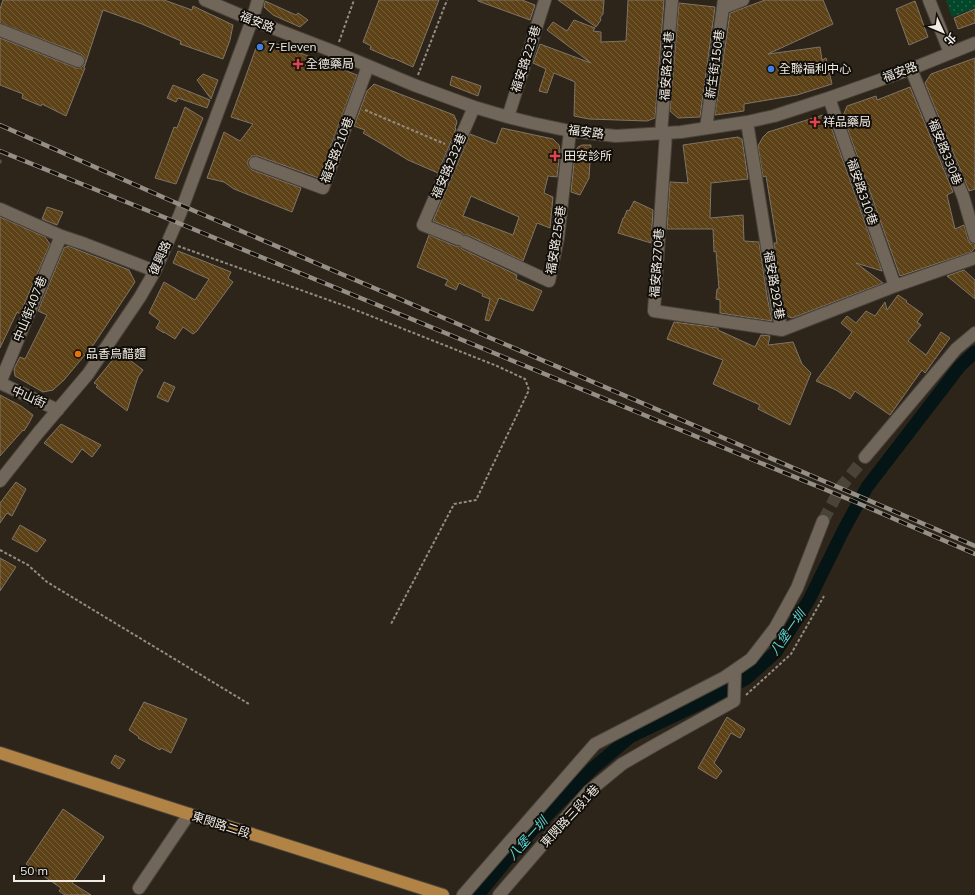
<svg xmlns="http://www.w3.org/2000/svg" width="975" height="895" font-family="Mulish,'Noto Sans TC',sans-serif">
  <style>
    .park { fill: url(#park-dots) }
    .lines { fill: none; stroke-linecap: round; stroke-linejoin: round }
    .stream { stroke: #4c5553; stroke-width: 3.5 }
    .canal { stroke: #051515; stroke-width: 13 }
    .building { fill: url(#building-back-hatch); stroke: #7e7467; fill-rule: evenodd }
    .minor-tunnel { stroke: #4a4338; stroke-width: 12; stroke-dasharray: 12 6; stroke-linecap: butt }
    .minor-casing { stroke: #4a433b; stroke-width: 14 }
    .major-casing { stroke: #4a433b; stroke-width: 14 }
    .path { stroke: #938c83; stroke-width: 2; stroke-dasharray: 3 2; stroke-linecap: butt }
    .minor { stroke: #706659; stroke-width: 12 }
    .major { stroke: #b18345; stroke-width: 12 }
    .rail-casing { stroke: #968f86; stroke-width: 4.5 }
    .rail { stroke: #120f0a; stroke-width: 3; stroke-dasharray: 9; stroke-linecap: butt }
    .shop-dot { fill: #3f7fe0; stroke: #120f0a; stroke-width: 1.5 }
    .health-dot { fill: #e0444e; stroke: #120f0a; stroke-width: 1.5 }
    .food-dot { fill: #e8710a; stroke: #120f0a; stroke-width: 1.5 }
    .labels { text-anchor: middle; stroke-width: 4; stroke-linejoin: round; paint-order: stroke }
    .street-label { font-size: 12px; fill: #f1ebe4; stroke: #120f0a }
    .poi-label { font-size: 12px; fill: #f1ebe4; stroke: #120f0a; text-anchor: start }
    .water-label { font-size: 13px; font-style: italic; fill: #55dbdb; stroke: #120f0a }
  </style>
  <defs>
    <pattern id="park-dots" width="8" height="8" patternUnits="userSpaceOnUse"><rect width="8" height="8" fill="#03472b"/><path d="M2 2h.1M6 6h.1" fill="none" stroke="#28624a" stroke-width="1.8" stroke-linecap="round"/></pattern>
    <pattern id="building-back-hatch" width="6" height="6" patternUnits="userSpaceOnUse"><rect width="6" height="6" fill="#5d4218"/><path d="M-1 5l2 2M0 0l6 6M5-1l2 2" fill="none" stroke="#755d39"/></pattern>
  </defs>
  <rect width="100%" height="100%" fill="#2d251a"/>
  <path class="park" d="M 946,0 L 975,0 L 975,8 L 952,17 Z"/>
  <g class="lines">
    <path class="stream" d="M 0,161 L 0,162"/>
    <path class="canal" d="M 478,895 L 523,840 L 592,769 L 630,737 L 699,704 L 747,678 L 776,652 L 809,600 L 843,531 L 867,487 L 960,366 L 975,352"/>
  </g>
  <path class="building" d="M 3,0 L 164,0 L 192,10 L 193,6 L 233,25 L 230,40 L 223,59 L 180,44 L 181,41 L 142,24 L 103,10 L 84,68 L 85,68 L 66,116 L 42,104 L 41,106 L 22,98 L 23,94 L 0,85 L 0,38 L 76,68 L 79,68 L 82,67 L 85,64 L 85,60 L 84,57 L 81,54 L 0,23 L 0,9 Z
    M 379,0 L 439,0 L 413,67 L 393,58 L 393,59 L 370,49 L 371,46 L 363,42 Z
    M 478,0 L 522,0 L 535,5 L 530,20 L 478,1 Z
    M 558,0 L 604,0 L 603,14 L 600,18 L 601,20 L 596,27 Z
    M 628,0 L 664,0 L 655,118 L 647,121 L 589,119 L 574,116 L 575,82 L 554,73 L 547,93 L 539,91 L 546,69 L 533,63 L 540,44 L 591,63 L 547,30 L 553,22 L 567,31 L 574,20 L 595,28 L 593,31 L 601,32 L 601,42 L 626,41 Z
    M 765,0 L 823,0 L 833,24 L 768,54 L 820,47 L 822,60 L 826,58 L 832,84 L 797,95 L 744,104 L 744,111 L 715,115 L 730,13 Z
    M 265,1 L 296,15 L 298,13 L 308,20 L 300,27 L 273,15 L 264,7 Z
    M 915,1 L 928,37 L 909,45 L 896,9 Z
    M 679,3 L 715,7 L 700,117 L 678,118 L 670,111 Z
    M 975,9 L 975,23 L 958,29 L 954,18 Z
    M 264,41 L 272,42 L 357,75 L 319,178 L 258,156 L 253,156 L 251,157 L 248,160 L 248,165 L 250,168 L 252,170 L 301,188 L 292,212 L 234,189 L 224,182 L 207,178 L 224,132 L 240,141 L 253,124 L 231,117 L 256,48 Z
    M 975,58 L 975,189 L 969,191 L 925,83 L 931,74 Z
    M 203,74 L 218,80 L 211,99 L 197,80 Z
    M 452,76 L 481,86 L 478,96 L 450,85 Z
    M 374,84 L 454,115 L 457,122 L 455,128 L 456,129 L 438,173 L 408,160 L 382,144 L 363,133 L 365,130 L 354,126 L 367,91 Z
    M 173,85 L 210,100 L 207,108 L 178,98 L 176,102 L 167,98 Z
    M 910,87 L 953,192 L 947,195 L 955,229 L 964,225 L 968,239 L 970,243 L 975,244 L 975,248 L 971,252 L 900,276 L 843,116 L 847,106 L 876,96 L 877,100 Z
    M 185,107 L 203,118 L 176,184 L 155,178 L 174,127 L 177,128 Z
    M 823,115 L 828,118 L 882,271 L 856,263 L 883,283 L 792,318 L 789,317 L 786,315 L 784,308 L 774,243 L 777,243 L 766,176 L 763,177 L 758,146 L 763,137 L 768,132 Z
    M 502,128 L 553,139 L 559,145 L 560,150 L 557,177 L 548,176 L 544,193 L 553,197 L 550,228 L 537,223 L 523,261 L 468,235 L 464,235 L 461,232 L 433,221 L 470,134 L 496,144 ZM 471,196 L 519,217 L 513,235 L 463,216 Z
    M 738,137 L 742,139 L 748,179 L 711,183 L 710,218 L 743,215 L 744,241 L 759,242 L 767,296 L 772,321 L 720,313 L 720,300 L 716,299 L 717,289 L 719,289 L 716,251 L 714,252 L 713,229 L 667,229 L 670,182 L 688,183 L 683,145 Z
    M 582,145 L 591,145 L 589,178 L 580,195 L 571,192 L 575,152 L 578,147 Z
    M 634,201 L 653,210 L 651,243 L 618,233 L 623,218 L 624,218 L 627,210 L 629,211 Z
    M 47,207 L 63,212 L 57,225 L 42,219 Z
    M 0,217 L 45,237 L 50,244 L 20,314 L 17,312 L 0,348 Z
    M 429,235 L 455,246 L 459,246 L 462,249 L 517,275 L 516,279 L 542,291 L 533,311 L 499,298 L 489,321 L 485,320 L 490,299 L 482,296 L 483,294 L 459,283 L 456,290 L 445,285 L 448,280 L 417,267 Z
    M 68,246 L 129,270 L 135,282 L 94,344 L 64,380 L 53,390 L 43,392 L 15,376 L 14,369 L 20,357 L 25,359 L 47,315 L 38,311 L 64,248 Z
    M 178,251 L 231,272 L 228,278 L 233,282 L 197,331 L 193,334 L 183,327 L 175,339 L 164,332 L 164,333 L 156,328 L 160,321 L 149,313 L 164,282 L 195,300 L 209,279 L 173,263 Z
    M 964,270 L 975,280 L 975,299 L 947,276 Z
    M 898,295 L 907,301 L 906,302 L 923,314 L 917,322 L 921,325 L 908,341 L 926,355 L 941,332 L 950,338 L 925,373 L 922,370 L 890,415 L 855,391 L 850,399 L 836,390 L 816,381 L 852,332 L 841,323 L 847,316 L 856,323 L 866,311 L 875,316 L 885,302 L 887,310 Z
    M 674,322 L 718,328 L 718,330 L 755,347 L 761,335 L 770,336 L 768,345 L 793,342 L 802,364 L 811,373 L 790,425 L 758,409 L 760,405 L 713,384 L 723,360 L 667,339 Z
    M 119,352 L 143,370 L 138,377 L 127,411 L 96,387 L 98,385 L 94,383 Z
    M 164,382 L 175,387 L 168,402 L 157,397 Z
    M 0,395 L 21,406 L 33,415 L 29,423 L 24,431 L 23,430 L 0,456 Z
    M 61,424 L 101,445 L 92,457 L 82,449 L 72,463 L 44,443 Z
    M 16,482 L 26,489 L 12,516 L 7,513 L 0,523 L 0,503 Z
    M 20,525 L 46,540 L 37,552 L 12,539 Z
    M 0,558 L 16,567 L 0,591 Z
    M 144,702 L 187,719 L 171,753 L 161,748 L 160,750 L 138,738 L 139,737 L 129,730 Z
    M 727,717 L 745,729 L 740,738 L 731,733 L 714,763 L 722,771 L 716,779 L 698,768 Z
    M 115,755 L 125,760 L 119,769 L 111,763 Z
    M 63,809 L 104,837 L 72,883 L 91,895 L 65,895 L 59,891 L 61,888 L 26,864 Z"/>
  <g class="lines">
    <path class="minor-tunnel" d="M 823,521 L 841,487 L 865,457"/>
    <defs>
      <path id="minor" d="M 205,0 L 252,20 L 335,52 L 414,85 L 474,107 L 508,117 L 532,123 L 570,131 L 616,136 L 681,132 L 747,122 L 774,116 L 829,98 L 911,69 L 975,43
        M 929,0 L 950,53
        M 723,8 L 743,0
        M 0,30 L 78,61
        M 911,69 L 963,196 L 975,237
        M 829,98 L 895,286
        M 508,117 L 545,0
        M 747,122 L 777,309 L 782,330 L 895,286 L 975,258
        M 706,128 L 724,0
        M 661,133 L 672,0
        M 666,133 L 654,311 L 782,330
        M 255,163 L 323,188 L 368,66
        M 0,209 L 61,236 L 85,244 L 155,271
        M 458,239 L 423,225 L 474,107
        M 465,242 L 549,281 L 558,238 L 570,131
        M 0,383 L 61,236
        M 0,383 L 58,410
        M 865,457 L 956,349 L 975,333
        M 0,481 L 38,433 L 88,374 L 140,297 L 155,271 L 180,214 L 252,20 L 258,0
        M 139,888 L 189,814
        M 463,895 L 595,744 L 725,677 L 751,659 L 775,628 L 797,588 L 823,521
        M 499,895 L 588,792 L 622,764 L 655,745 L 734,701 L 735,671"/>
      <path id="major" d="M 0,753 L 189,814 L 443,895"/>
    </defs>
    <use href="#minor" class="minor-casing"/>
    <use href="#major" class="major-casing"/>
    <path class="path" d="M 339,42 L 354,0
      M 418,75 L 447,0
      M 365,110 L 445,144
      M 178,246 L 348,307 L 497,366 L 525,379 L 529,390 L 476,500 L 454,504 L 391,624
      M 0,550 L 28,565 L 47,582 L 249,704
      M 746,695 L 791,654 L 824,596"/>
    <use href="#minor" class="minor"/>
    <use href="#major" class="major"/>
    <defs>
      <path id="rail" d="M 0,125 L 183,206 L 975,546
        M 0,151 L 176,222 L 853,501 L 975,554"/>
    </defs>
    <use href="#rail" class="rail-casing"/>
    <use href="#rail" class="rail"/>
  </g>
  <g class="shop-dot">
    <circle cx="260" cy="47" r="4"/>
    <circle cx="771" cy="69" r="4"/>
  </g>
  <g class="health-dot">
    <path d="M296 58h4v4h4v4h-4v4h-4v-4h-4v-4h4z"/>
    <path d="M813 116h4v4h4v4h-4v4h-4v-4h-4v-4h4z"/>
    <path d="M553 150h4v4h4v4h-4v4h-4v-4h-4v-4h4z"/>
  </g>
  <circle class="food-dot" cx="78" cy="354" r="4"/>
  <g class="labels">
    <g class="street-label">
      <text transform="translate(257 22) rotate(22)" y="4">福安路</text>
      <text transform="translate(526 59) rotate(-72)" y="4">福安路223巷</text>
      <text transform="translate(715 64) rotate(-82)" y="4">新生街150巷</text>
      <text transform="translate(667 66) rotate(-86)" y="4">福安路261巷</text>
      <text transform="translate(900 72) rotate(-20)" y="4">福安路</text>
      <text transform="translate(586 132) rotate(7)" y="4">福安路</text>
      <text transform="translate(337 150) rotate(-69)" y="4">福安路210巷</text>
      <text transform="translate(945 152) rotate(68)" y="4">福安路330巷</text>
      <text transform="translate(449 166) rotate(-67)" y="4">福安路232巷</text>
      <text transform="translate(862 192) rotate(71)" y="4">福安路310巷</text>
      <text transform="translate(556 240) rotate(-81)" y="4">福安路256巷</text>
      <text transform="translate(160 258) rotate(-66)" y="4">復興路</text>
      <text transform="translate(657 263) rotate(-86)" y="4">福安路270巷</text>
      <text transform="translate(774 285) rotate(80)" y="4">福安路292巷</text>
      <text transform="translate(30 309) rotate(-68)" y="4">中山街407巷</text>
      <text transform="translate(29 397) rotate(24)" y="4">中山街</text>
      <text transform="translate(570 816) rotate(-47)" y="4">東閔路三段1巷</text>
      <text transform="translate(221 825) rotate(18)" y="4">東閔路二段</text>
    </g>
    <g class="poi-label">
      <text x="268" y="51">7-Eleven</text>
      <text x="306" y="68">全德藥局</text>
      <text x="779" y="73">全聯福利中心</text>
      <text x="823" y="126">祥品藥局</text>
      <text x="564" y="160">田安診所</text>
      <text x="86" y="358">品香烏醋麵</text>
    </g>
    <g class="water-label">
      <text transform="translate(787 632) rotate(-55)" y="5">八堡一圳</text>
      <text transform="translate(527 838) rotate(-48)" y="5">八堡一圳</text>
    </g>
  </g>
  <g transform="translate(943 32) rotate(134)" stroke="#120f0a" stroke-width="3" paint-order="stroke">
  <path d="M0-3L7 15L0 10L-7 15Z" fill="#f1ebe4"/>
  <text y="-6" font-size="11" font-weight="bold" text-anchor="middle" fill="#f1ebe4">北</text>
  </g>
  <path d="M14 875v6h90v-6" fill="none" stroke="#f1ebe4" stroke-width="2"/>
  <text x="20" y="875" font-size="12" fill="#f1ebe4" stroke="#120f0a" stroke-width="3" paint-order="stroke">50 m</text>
</svg>
